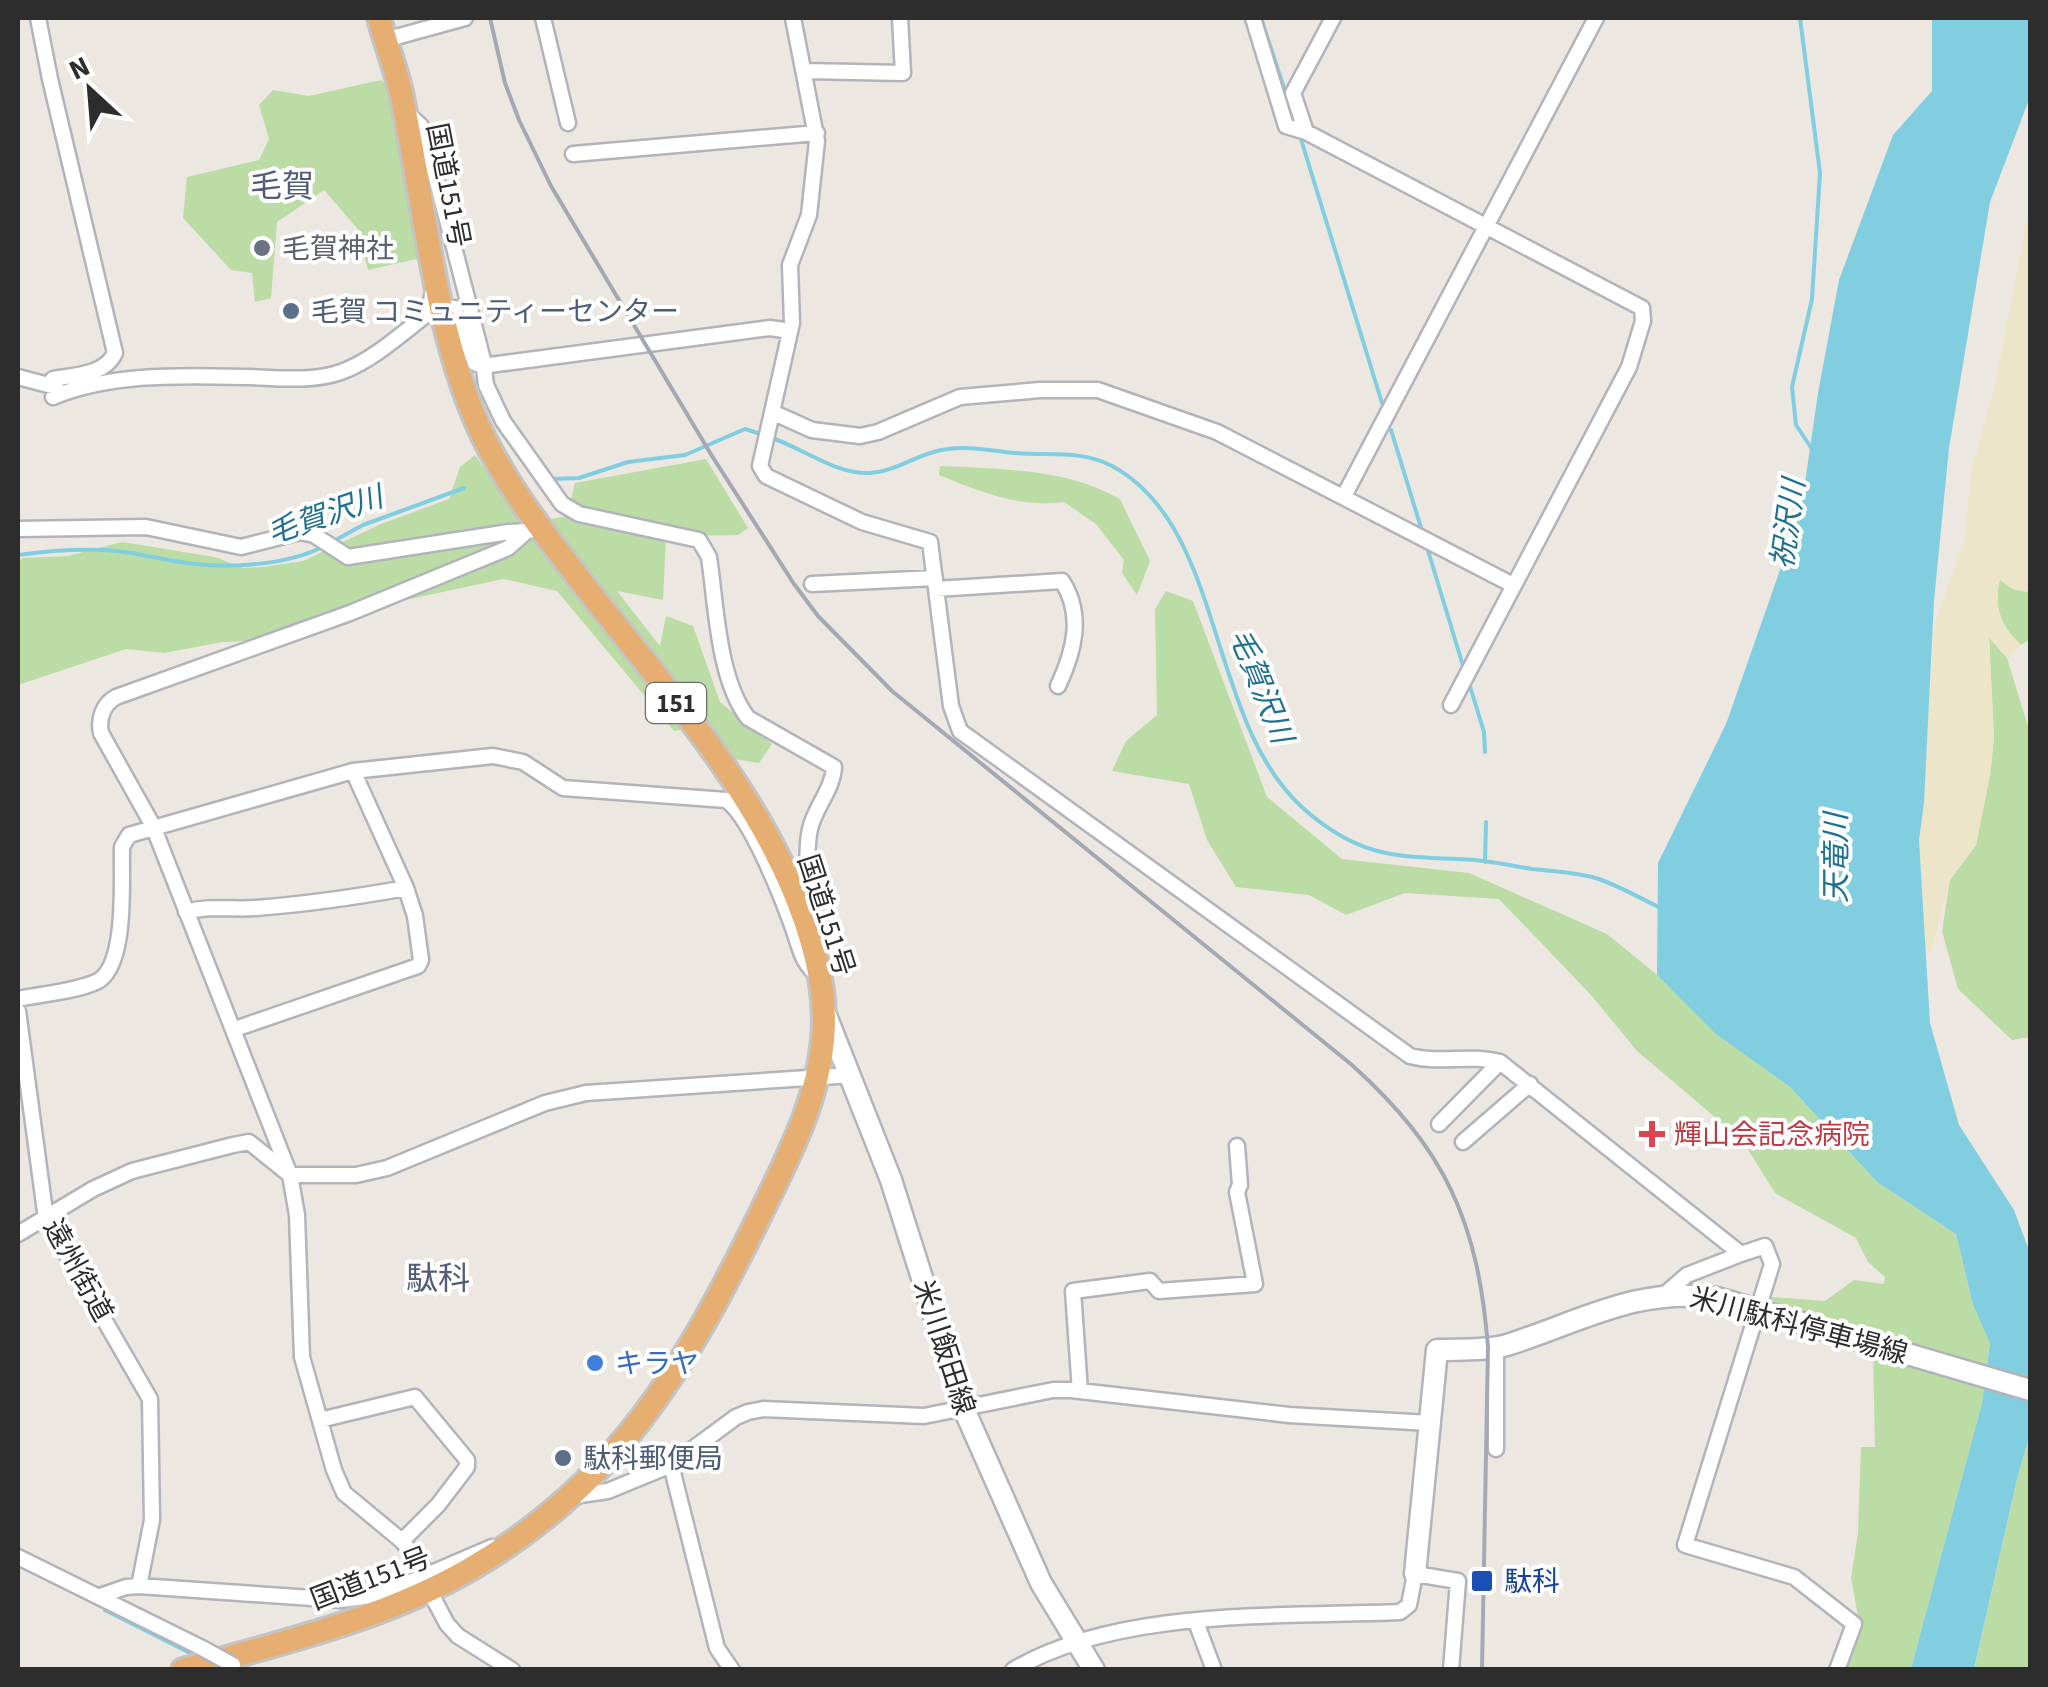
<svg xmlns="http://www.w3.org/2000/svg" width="2048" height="1687" font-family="'Source Sans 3','Noto Sans JP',sans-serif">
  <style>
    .green { fill: #bbdca5 }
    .sand { fill: #ede5c9 }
    .water { fill: #82cee1 }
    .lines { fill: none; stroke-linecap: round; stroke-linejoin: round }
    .stream { stroke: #82cee1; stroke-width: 4 }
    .minor-casing { stroke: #b2b4bb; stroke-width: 19 }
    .secondary-casing { stroke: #b2b4bb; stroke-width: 25 }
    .trunk-casing { stroke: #c4c4c4; stroke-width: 28 }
    .minor { stroke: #fff; stroke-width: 14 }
    .secondary { stroke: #fff; stroke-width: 20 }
    .trunk { stroke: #e6ae70; stroke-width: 22 }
    .rail { stroke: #a4a8b5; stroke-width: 4 }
    .minor-bridge-casing { stroke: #b2b4bb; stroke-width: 19; stroke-linecap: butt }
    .minor-bridge { stroke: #fff; stroke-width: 14 }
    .worship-dot { fill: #6b7280; stroke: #fff; stroke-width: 4 }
    .service-dot { fill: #5c6f8a; stroke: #fff; stroke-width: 4 }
    .health-dot { fill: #e0444e; stroke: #fff; stroke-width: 4 }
    .shop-dot { fill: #3f7fe0; stroke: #fff; stroke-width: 4 }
    .transit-dot { fill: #1a4fb4; stroke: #fff; stroke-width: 4 }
    .labels { text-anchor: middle; stroke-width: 8; stroke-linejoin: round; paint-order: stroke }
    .shield { fill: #fff; stroke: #6c6c6c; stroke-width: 2.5 }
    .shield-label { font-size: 25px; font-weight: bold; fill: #2d2d2d }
    .street-label { font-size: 28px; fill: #2d2d2d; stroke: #fff }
    .worship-label { font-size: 28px; fill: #5b616d; stroke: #fff; text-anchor: start }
    .service-label { font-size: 28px; fill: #4e5e75; stroke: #fff; text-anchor: start }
    .health-label { font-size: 28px; fill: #be3a42; stroke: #fff; text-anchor: start }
    .shop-label { font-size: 28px; fill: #366cbe; stroke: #fff; text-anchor: start }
    .transit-label { font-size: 28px; fill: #164399; stroke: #fff; text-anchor: start }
    .water-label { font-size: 30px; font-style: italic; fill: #1e7090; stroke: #fff }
    .quarter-label { font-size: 32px; fill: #525c79; stroke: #fff }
  </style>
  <rect width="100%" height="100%" fill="#ede7e1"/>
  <path class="green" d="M 381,80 L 389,87 L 421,258 L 368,270 L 357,228 L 324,190 L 277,222 L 271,298 L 255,302 L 252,273 L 231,270 L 183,218 L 187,177 L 259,160 L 269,139 L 259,105 L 273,90 L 309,96 Z
    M 475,455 L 523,524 L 567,516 L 575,483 L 706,459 L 748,528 L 738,535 L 666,536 L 663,600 L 617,591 L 660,646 L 666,616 L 693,626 L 720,702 L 772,744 L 759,763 L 728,758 L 706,726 L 674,731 L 557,591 L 503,579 L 307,621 L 251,641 L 223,642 L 164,653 L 126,649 L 18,685 L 18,564 L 22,558 L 68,556 L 122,542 L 215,557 L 243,568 L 263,567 L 303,561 L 381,524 L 449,499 L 460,467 Z
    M 940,466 C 1000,469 1066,468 1120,499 L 1150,561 L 1137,595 L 1122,573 L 1124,560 L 1096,524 L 1064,502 C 1020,508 980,492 939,475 Z
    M 2000,578 L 2026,592 L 2030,589 L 2030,639 L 2021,645 C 2000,626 1993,606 2000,578 Z
    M 1166,591 L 1193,601 L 1267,797 L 1342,859 L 1469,873 L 1607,934 L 1657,975 L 1716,1033 L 1790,1087 L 1877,1182 L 1956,1234 L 1973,1305 L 1990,1342 L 1982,1403 L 1911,1669 L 1844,1669 L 1860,1627 L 1851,1578 L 1858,1533 L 1861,1447 L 1875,1447 L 1873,1351 L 1880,1342 L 1769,1302 L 1771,1297 L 1825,1301 L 1854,1280 L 1884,1284 L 1885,1277 L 1868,1262 L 1856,1238 L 1775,1193 L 1742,1140 L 1637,1051 L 1591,995 L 1499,899 L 1405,893 L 1346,915 L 1309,895 L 1236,887 L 1207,840 L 1189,784 L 1112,771 L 1126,741 L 1157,715 L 1155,609 Z
    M 1989,636 L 2007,658 L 2030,733 L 2030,1037 L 2012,1040 L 1958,989 L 1942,931 L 1950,880 L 1976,845 L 1990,775 L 1994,738 Z
    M 2030,1433 L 2030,1669 L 1974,1670 L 2017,1479 Z"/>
  <path class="sand" d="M 2030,204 L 2030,589 L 2026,592 L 2012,589 L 2000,580 C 1993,606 2001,626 2021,645 L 2007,658 L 1989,638 L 1994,738 L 1990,775 L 1976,845 L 1950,880 L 1931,952 L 1921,952 L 1919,840 L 1935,623 L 1965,538 L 1971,474 L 1997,375 Z"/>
  <path class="water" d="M 1932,18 L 2030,18 L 2030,97 L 1990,202 L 1949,448 L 1934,601 L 1924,803 L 1919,840 L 1930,1023 L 1959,1125 L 2014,1210 L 2030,1253 L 2030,1433 L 2017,1479 L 1974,1669 L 1911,1669 L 1982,1403 L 1990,1343 L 1973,1305 L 1956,1234 L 1877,1182 L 1790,1087 L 1716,1034 L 1657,975 L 1658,863 L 1726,724 L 1801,510 L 1818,393 L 1839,280 L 1893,135 L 1932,91 Z"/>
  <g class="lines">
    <path class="stream" d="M 1261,18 L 1286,94
      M 1800,18 L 1820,173 L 1812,299 L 1792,387 L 1796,425 L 1812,449
      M 1300,136 L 1382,403
      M 1391,430 L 1422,531
      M 770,437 C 802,448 835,474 869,473 C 895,472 916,455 941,450 C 968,445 990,451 1016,453 C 1049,456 1082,450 1112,466 C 1227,528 1205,721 1304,809 C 1356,855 1392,857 1457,859 C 1482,859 1508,865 1532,869 C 1552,871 1573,872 1592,877 C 1615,883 1639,898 1661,908
      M 551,479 L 579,478 L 628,462 L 685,455 L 745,429 L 761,434
      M 332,542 L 363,525 L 464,488
      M 1426,544 L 1464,669
      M 18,555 C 46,551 74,549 103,550 C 133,551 164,561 195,564 C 233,568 289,565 324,546
      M 1469,683 L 1484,732 L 1485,752
      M 1485,862 L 1486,822
      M 105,1610 L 192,1654"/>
    <defs>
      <path id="minor" d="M 38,18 L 50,79 L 115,353 C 105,375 75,375 53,379 L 49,385
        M 543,18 L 568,123
        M 793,18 L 817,141 L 809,215 L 790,265 L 792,323 L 760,466 L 766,476 L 862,522 L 930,542 L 951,706 L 960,731 L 1410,1056 C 1440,1064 1470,1054 1500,1062 L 1741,1254 L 1765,1246 L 1772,1264 L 1685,1545 L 1794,1577 L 1854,1624 L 1837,1670
        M 1253,18 L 1286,126 L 1306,132
        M 1333,18 L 1293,93 L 1306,132 L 1642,308 L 1643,321 L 1629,367 L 1451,705
        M 385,40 L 465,18
        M 805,71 L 903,73 L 900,18
        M 408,114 L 421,126 L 429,150 L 483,360 L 486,385 L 503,421 L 562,504 L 579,514 L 699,540 L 709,557 C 716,604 718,680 748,718 L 834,767 C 833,789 815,807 810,829 C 804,856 814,868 793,890
        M 573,154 L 817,133
        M 443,307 L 454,308 L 475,363 L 482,366 L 770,328 L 790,331
        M 18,377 L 56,387
        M 53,397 C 115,372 184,376 250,377 C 279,378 313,382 341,372 C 374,360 402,333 430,312 L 432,295
        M 772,412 L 812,430 L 860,436 L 878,432 L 960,397 L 1040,390 L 1098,390 L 1217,432 L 1513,585
        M 1344,496 L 1596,18
        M 18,529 L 146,527 L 241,547 L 300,532 L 314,535 L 348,557 L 509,532 L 529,531
        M 812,584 L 935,578
        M 936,589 L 1062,581 C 1084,615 1074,652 1058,686
        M 186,912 C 210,905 232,910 256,908 C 307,904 356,897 406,888
        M 18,999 C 42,994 73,992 96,982 C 128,968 121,878 122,847 L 129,835 L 353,771 L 493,756 L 523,762 L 563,788 L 726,800 C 751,817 783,900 794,931 C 801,951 802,964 820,977
        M 18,1011 L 46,1219 L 150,1399 L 152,1520 L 139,1586
        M 235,1029 L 418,966 L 421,960 L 415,916 L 406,888 L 353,771
        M 1439,1124 L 1500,1062
        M 1463,1142 L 1530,1084
        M 18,1234 L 93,1189 L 132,1171 L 233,1145 L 249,1142 L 290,1175 L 356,1175 L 387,1168 L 545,1103 L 586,1093 L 852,1075
        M 1665,1294 L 1687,1275 L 1741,1254
        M 1080,1391 L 1073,1291 L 1150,1281 L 1159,1291 L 1255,1284 L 1237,1192 L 1240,1185 L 1237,1146
        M 320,1420 L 415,1397 L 467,1460 L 467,1467 L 438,1505 L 402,1541
        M 1496,1449 L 1496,1347
        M 671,1465 L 717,1648 L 732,1670
        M 573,1496 L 608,1491 L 671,1465 L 736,1417 L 748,1412 L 763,1409 L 924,1416 L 1053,1390 L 1071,1390 L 1289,1415 L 1430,1423
        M 18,1557 L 202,1648
        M 433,1588 L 422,1566 L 402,1541 L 344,1493 L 334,1470 L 302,1357 L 297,1215 L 290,1175 L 153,826 L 101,733 C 98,719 103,704 116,697 L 350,613 L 508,548 L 526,532
        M 429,1590 L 447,1624 L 458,1636 L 512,1670
        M 100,1596 L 126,1587 L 139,1586 L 341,1600 L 370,1596 L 399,1587 L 492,1547
        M 1196,1622 L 1214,1670
        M 1013,1670 C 1117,1608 1281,1617 1400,1612 L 1409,1605 L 1415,1574 L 1458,1581 L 1451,1670"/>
      <path id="secondary" d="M 825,1013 L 891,1180 L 963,1407 L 1041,1583 L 1094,1670
        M 1415,1574 L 1437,1350 C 1459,1349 1486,1351 1507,1345 C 1580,1322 1638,1286 1717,1298 L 2030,1390"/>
      <path id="trunk" d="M 183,1670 C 280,1643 381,1620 470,1569 C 619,1483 686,1365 759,1217 C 787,1159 817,1104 823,1040 C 828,988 812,934 792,887 C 742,770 653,675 577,576 C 542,531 508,487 483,436 C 433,331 425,201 400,88 C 394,64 385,41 379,18"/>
    </defs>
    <use href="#minor" class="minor-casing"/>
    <use href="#secondary" class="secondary-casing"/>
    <use href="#trunk" class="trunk-casing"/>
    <use href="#minor" class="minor"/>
    <use href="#secondary" class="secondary"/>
    <use href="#trunk" class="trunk"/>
    <path class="rail" d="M 490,18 L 505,83 L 519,120 L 551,186 L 712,456 L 794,584 L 818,616 L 892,691 L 1352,1065 C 1446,1150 1478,1222 1488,1347 L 1482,1670"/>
    <defs>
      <path id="minor-bridge" d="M 202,1648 L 233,1665"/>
    </defs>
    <use href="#minor-bridge" class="minor-bridge-casing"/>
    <use href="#minor-bridge" class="minor-bridge"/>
  </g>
  <circle class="worship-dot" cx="262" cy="248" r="10"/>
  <g class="service-dot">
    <circle cx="291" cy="311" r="10"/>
    <circle cx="563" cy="1458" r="10"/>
  </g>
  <path class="health-dot" d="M1647 1119h10v10h10v10h-10v10h-10v-10h-10v-10h10z"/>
  <circle class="shop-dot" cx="595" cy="1363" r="10"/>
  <rect class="transit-dot" x="1470" y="1569" width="24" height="24" rx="5"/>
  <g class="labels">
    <rect class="shield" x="646" y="683" width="60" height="40" rx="8"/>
    <g class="shield-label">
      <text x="676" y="712">151</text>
    </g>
    <g class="street-label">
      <text transform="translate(449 185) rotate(79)" y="10">国道151号</text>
      <text transform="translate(827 915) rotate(72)" y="10">国道151号</text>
      <text transform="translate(79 1270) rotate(61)" y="10">遠州街道</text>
      <text transform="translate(1799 1325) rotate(15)" y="10">米川駄科停車場線</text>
      <text transform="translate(945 1347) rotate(72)" y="10">米川飯田線</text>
      <text transform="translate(370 1578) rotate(-21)" y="10">国道151号</text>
    </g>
    <g class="worship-label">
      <text x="282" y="258">毛賀神社</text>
    </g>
    <g class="service-label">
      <text x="311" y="321">毛賀 コミュニティーセンター</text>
      <text x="583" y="1468">駄科郵便局</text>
    </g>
    <g class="health-label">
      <text x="1674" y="1144">輝山会記念病院</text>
    </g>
    <g class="shop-label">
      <text x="615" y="1373">キラヤ</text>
    </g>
    <g class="transit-label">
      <text x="1504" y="1591">駄科</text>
    </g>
    <g class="water-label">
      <text transform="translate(325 515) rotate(-19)" y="10">毛賀沢川</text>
      <text transform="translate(1788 524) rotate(-82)" y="10">祝沢川</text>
      <text transform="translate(1261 686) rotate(68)" y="10">毛賀沢川</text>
      <text transform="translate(1836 858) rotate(-90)" y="10">天竜川</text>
    </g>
    <g class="quarter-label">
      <text x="282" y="197">毛賀</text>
      <text x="438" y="1289">駄科</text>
    </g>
  </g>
  <rect width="2048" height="1687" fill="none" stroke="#2d2d2d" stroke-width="40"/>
  <g transform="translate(90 90) rotate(334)" stroke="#ffffff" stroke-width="8" paint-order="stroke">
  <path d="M0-8L18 38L0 25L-18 38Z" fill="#2d2d2d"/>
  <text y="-15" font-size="28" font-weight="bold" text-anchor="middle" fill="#2d2d2d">N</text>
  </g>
</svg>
